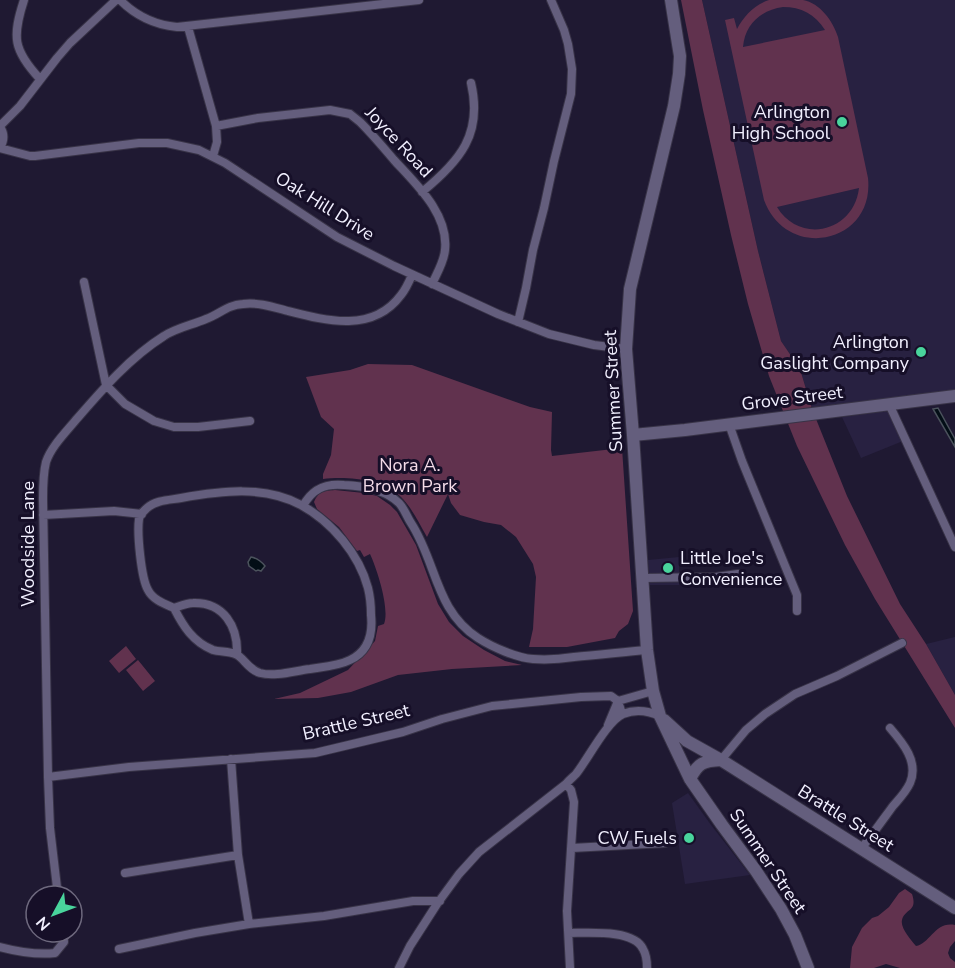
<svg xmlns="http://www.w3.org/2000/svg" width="955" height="968" font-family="'Nunito Sans',sans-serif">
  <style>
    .built { fill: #282141 }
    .green { fill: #61324e; fill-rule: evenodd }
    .water { fill: #030e16; stroke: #4b525c; stroke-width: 1.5 }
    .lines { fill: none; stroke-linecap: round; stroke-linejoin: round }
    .street-casing { stroke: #383347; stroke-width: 10 }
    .secondary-casing { stroke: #383347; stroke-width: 14 }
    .street { stroke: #645e7d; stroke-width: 8 }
    .secondary { stroke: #645e7d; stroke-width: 12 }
    .poi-dot { fill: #49d49c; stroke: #160f28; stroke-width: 2 }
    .labels { text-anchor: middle; stroke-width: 6; stroke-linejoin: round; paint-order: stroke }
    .poi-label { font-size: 18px; fill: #f2f0ff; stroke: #160f28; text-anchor: end }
    .street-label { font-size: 18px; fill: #f2f0ff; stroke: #160f28 }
    .park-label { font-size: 18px; fill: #f4dce9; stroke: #160f28 }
  </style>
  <rect width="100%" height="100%" fill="#1f1932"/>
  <path class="built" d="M 702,0 L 955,0 L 955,391 L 812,409 L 800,369 L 781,341 L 758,251 Z
    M 888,411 L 903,441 L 861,458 L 842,417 Z
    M 679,557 L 679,585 L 650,585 L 648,560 Z
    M 955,637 L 955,695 L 926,644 Z
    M 688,793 L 711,825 L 750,875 L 685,884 L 672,803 Z"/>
  <path class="green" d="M 681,0 L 702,0 L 758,251 L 781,341 L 800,369 L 812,409 L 847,496 L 900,604 L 926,644 L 955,695 L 955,728 L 875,599 L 845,545 L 797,446 L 769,376 L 748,304 L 731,235 L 703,110 Z
    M 769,0 C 780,0 792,0 803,0 C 820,3 833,21 838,37 L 868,178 C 875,244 787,262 764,200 L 725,20 L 734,18 L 737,29 C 744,16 754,5 769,0 ZM 783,7 C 801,7 815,14 825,30 L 743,47 C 745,24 761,10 783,7 ZM 859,188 C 854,232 800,245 777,207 Z
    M 368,364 L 412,365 L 530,407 L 552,412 L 551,450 L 552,456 L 622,448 L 633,611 L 628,624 L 619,631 L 615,638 L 567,647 L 529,647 L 533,629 L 536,577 L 533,564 L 516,537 L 501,525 L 484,522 L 460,515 L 451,503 L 448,494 L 427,537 C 419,523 412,508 401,497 C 384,479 346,476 323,479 L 323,474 L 331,455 L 334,429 L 321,417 L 306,377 L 350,370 Z
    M 335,490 L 364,493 L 377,496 L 390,505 L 397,512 L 416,545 L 438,604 L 449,622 L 463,636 L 484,650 L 505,661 L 522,665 L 452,669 L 398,675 L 351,692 L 318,698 L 274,699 L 300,693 L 348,670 L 375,641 L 378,626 L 384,624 C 390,609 377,569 370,554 L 364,557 L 360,550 L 357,551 L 339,527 L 317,509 L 314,502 C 319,491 323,491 335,490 Z
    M 126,646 L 136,659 L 119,673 L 109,661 Z
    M 138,660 L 155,681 L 143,691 L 126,670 Z
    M 905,889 L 912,894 C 918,912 905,908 902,920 C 900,928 911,940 916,946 C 930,944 935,921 955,925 L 955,941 L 950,947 L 948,953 L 950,958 L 955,962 L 955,968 L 900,968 L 886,964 L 874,968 L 850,968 L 852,947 L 862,928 L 872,918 L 878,916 L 889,907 L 899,893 Z"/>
  <path class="water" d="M 938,408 L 955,439 L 955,447 L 933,409 Z
    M 251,557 C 257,558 261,561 265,566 L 261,571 L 258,570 L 256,571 L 249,566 L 248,562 Z"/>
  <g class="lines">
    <defs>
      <path id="street" d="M 24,0 C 12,37 13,50 40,79
        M 120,0 C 136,16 155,25 177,27 L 419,0
        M 188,27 L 216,126 L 217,142 L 213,156
        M 0,126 L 20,106 L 57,58 L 70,43 L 116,0
        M 216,126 L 258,118 L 330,110 L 350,114 L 360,122 C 372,134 383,147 394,160 C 416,184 449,214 445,250 C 444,262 437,273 432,284
        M 0,127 C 5,134 4,141 0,148
        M 0,148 L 30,156 L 35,156 L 139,143 L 167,143 L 199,150 L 225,163 L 337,237 L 394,266 L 498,314 L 549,334 L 594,345 L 626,349
        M 422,192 C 460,161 483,134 471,83
        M 84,282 L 106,385 L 125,404 L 154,421 L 174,427 L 198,427 L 250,421
        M 518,322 L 526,288 L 533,250 L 544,208 L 554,161 L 571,94 L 572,69 L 568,44 L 564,30 L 551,0
        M 889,404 L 955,547
        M 729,424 L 742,461 L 797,595 L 797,611
        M 303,506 C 312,489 325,483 344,485 C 363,486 385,489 399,503 C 404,508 407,517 411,523 C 437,563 435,610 478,638 C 492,647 517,658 533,659 C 547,660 561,659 574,657 C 599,655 623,652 647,650
        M 43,515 L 114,511 L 142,514
        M 642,578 L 716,577 L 738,574
        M 174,608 C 183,626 193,642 213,650 C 220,652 229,651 235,654 C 244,657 247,669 260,673 C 275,677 294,671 310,669 C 322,667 338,666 350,660 C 369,651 373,634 371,615 C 371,606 370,596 368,588 C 359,554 332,522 301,505 C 264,485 221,491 181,498 C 170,500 156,500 147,508 C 144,511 140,514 139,519 C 137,533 141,578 148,590 C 153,600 165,604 174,608 C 180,606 187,603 193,603 C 224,602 238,627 237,654
        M 608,725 L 618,701 L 653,691
        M 231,759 L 238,855 L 249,924
        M 721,760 L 746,730 L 765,714 L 795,694 L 837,676 L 902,643
        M 48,777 L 129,767 L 315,753 L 403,732 L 442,719 L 492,706 L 581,697 L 611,696 L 618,701 L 622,714
        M 566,784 L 571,790 L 574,802 L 567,911 L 570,968
        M 572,848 L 665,843
        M 861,849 C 872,835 882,821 893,806 C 899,799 906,792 910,783 C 919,762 903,743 890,728
        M 125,873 L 238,855
        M 58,896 L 50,828 L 48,777 L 43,499 C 43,487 43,474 46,462 C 51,447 65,433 75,421 C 101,391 129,358 164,336 C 176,328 192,325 206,319 C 220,314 227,305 243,304 C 258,302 273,307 288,311 C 327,321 373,333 401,295 C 406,289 409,282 412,275
        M 569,933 C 588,933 634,929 643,949 C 646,954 647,962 647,968
        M 0,947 C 19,952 36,955 55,953 L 64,942 L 63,932
        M 119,949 L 195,933 L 249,924 L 324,916 L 413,901 L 440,901
        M 399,968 L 410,946 L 437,904 L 459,874 L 479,852 L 566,784 C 569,780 573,777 576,774 C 588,759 607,721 623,714 C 635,709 649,711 660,716"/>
      <path id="secondary" d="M 671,0 L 678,44 L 680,56 L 679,74 L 674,106 L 630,289 L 626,349 L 633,435 L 647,650 L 653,691 L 660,716 L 690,779 L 722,825 L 756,871 L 781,909 L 795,935 L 808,968
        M 633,435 L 685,430 L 955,396
        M 664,720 L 687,741 L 721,760 L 955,908
        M 690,779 C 698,763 703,761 721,760"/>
    </defs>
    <use href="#street" class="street-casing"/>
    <use href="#secondary" class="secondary-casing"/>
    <use href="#street" class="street"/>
    <use href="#secondary" class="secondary"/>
  </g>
  <g class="poi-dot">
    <circle cx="842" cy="122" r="6"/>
    <circle cx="921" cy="352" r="6"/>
    <circle cx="668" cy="568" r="6"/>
    <circle cx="689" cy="838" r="6"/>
  </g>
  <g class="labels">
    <g class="poi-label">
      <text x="830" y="118">Arlington<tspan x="830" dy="21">High School</tspan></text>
      <text x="909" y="348">Arlington<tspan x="909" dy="21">Gaslight Company</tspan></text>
      <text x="680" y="564" text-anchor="start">Little Joe's<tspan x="680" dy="21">Convenience</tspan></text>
      <text x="677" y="844">CW Fuels</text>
    </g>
    <g class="street-label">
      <text transform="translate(399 142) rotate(47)" y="6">Joyce Road</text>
      <text transform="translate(325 206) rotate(32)" y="6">Oak Hill Drive</text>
      <text transform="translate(613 391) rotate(-93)" y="6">Summer Street</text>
      <text transform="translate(792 398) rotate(-7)" y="6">Grove Street</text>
      <text transform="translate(28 544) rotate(-90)" y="6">Woodside Lane</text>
      <text transform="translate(356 722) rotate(-13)" y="6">Brattle Street</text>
      <text transform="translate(846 818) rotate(32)" y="6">Brattle Street</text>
      <text transform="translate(768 861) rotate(56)" y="6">Summer Street</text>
    </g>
    <g class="park-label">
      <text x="410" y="471">Nora A.<tspan x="410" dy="21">Brown Park</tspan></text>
    </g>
  </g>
  <g transform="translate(54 914) rotate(229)"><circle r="28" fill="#160f28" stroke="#6e697e" stroke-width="1.5"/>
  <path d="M0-4.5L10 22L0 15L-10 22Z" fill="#49d49c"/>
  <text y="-9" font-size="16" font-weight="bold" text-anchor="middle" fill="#f2f0ff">N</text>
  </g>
</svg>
